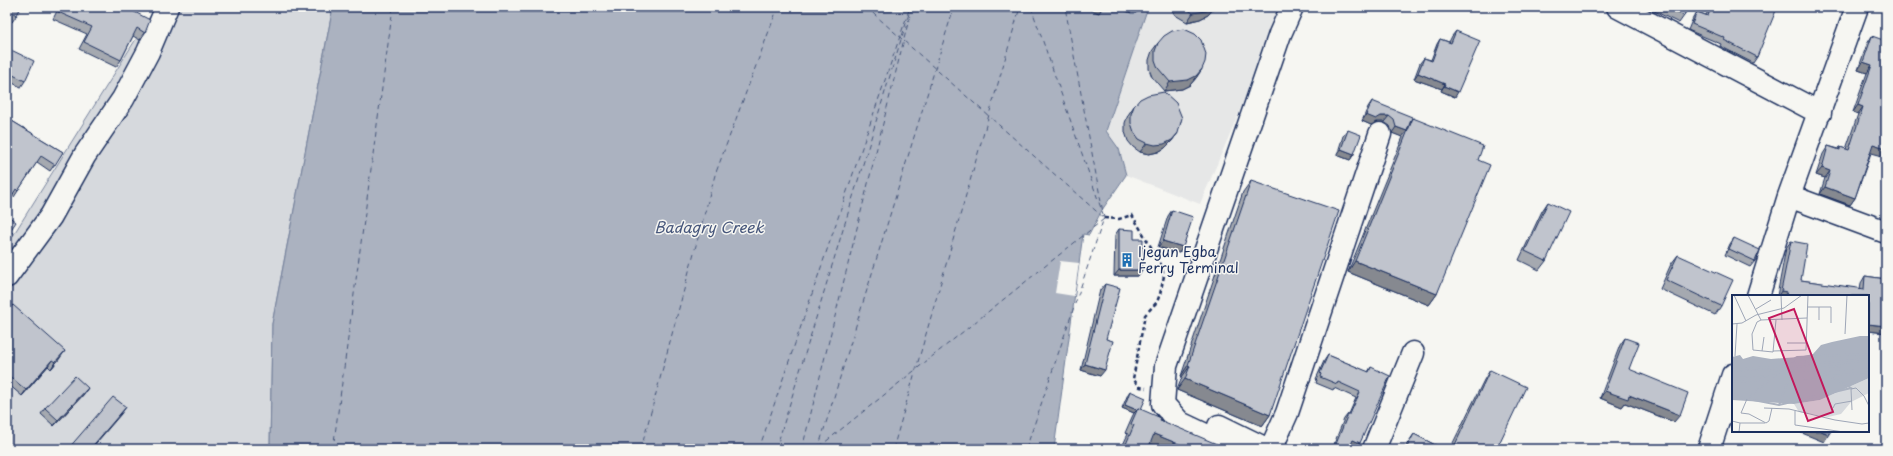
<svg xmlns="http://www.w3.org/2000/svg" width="1893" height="456" font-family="'Playpen Sans',sans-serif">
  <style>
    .built { fill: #e6e7e7 }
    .green { fill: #d6d9dd; stroke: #78849e }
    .water { fill: #abb2c0; stroke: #717e99 }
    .pier { fill: #f6f6f2 }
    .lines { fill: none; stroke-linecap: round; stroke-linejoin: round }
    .ferry { stroke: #46567b; stroke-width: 1; stroke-dasharray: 5 4; stroke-linecap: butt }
    .minor-casing { stroke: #1b2f5e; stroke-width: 25 }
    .path { stroke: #1b2f5e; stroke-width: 2.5; stroke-dasharray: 4 3; stroke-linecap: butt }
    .minor { stroke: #f6f6f2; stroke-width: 22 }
    .wall { fill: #a5a9b0; stroke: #1b2f5e }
    .shaded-wall { fill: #868990; stroke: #1b2f5e }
    .building { fill: #c0c4cd; stroke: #1b2f5e }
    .labels { text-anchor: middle; stroke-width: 3; stroke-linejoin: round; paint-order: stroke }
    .poi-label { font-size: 14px; fill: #1b2f5e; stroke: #f6f6f2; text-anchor: start }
    .water-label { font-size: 15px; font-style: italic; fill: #46567b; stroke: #f6f6f2 }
    .inset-river { fill: none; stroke: #abb2c0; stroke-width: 2 }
    .inset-road { fill: none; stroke: #9ea6b7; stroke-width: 1 }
    .view { fill: #c2185b; fill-opacity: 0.15; stroke: #c2185b; stroke-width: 2 }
    .inset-edge { fill: none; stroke: #1b2f5e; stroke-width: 2 }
  </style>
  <rect width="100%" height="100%" fill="#f6f6f2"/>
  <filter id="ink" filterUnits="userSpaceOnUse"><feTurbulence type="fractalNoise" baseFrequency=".025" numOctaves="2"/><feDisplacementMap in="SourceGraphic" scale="8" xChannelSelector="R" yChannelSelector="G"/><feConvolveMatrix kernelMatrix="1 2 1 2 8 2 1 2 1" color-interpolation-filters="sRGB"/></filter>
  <g filter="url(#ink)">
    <path class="built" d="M 1148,7 L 1284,7 L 1200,204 L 1126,175 L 1119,149 L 1106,132 Z"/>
    <path class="green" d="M 156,7 L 333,7 L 272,324 L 270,449 L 7,449 L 7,245 Z"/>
    <path class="water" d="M 333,7 L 1148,7 L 1106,131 L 1119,149 L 1126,175 L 1102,210 L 1089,235 L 1083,234 L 1054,449 L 270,449 L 272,324 Z"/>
    <path class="pier" d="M 1060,261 L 1079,263 L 1074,296 L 1055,293 Z"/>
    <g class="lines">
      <path class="ferry" d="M 866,7 L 902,39
        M 1031,7 L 1103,214
        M 904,41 L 1104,218
        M 819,447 L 1104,219
        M 333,449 L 393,7
        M 641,449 L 715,175 L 778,7
        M 759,449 L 910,7
        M 776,449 L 911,7
        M 802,449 L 912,7
        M 818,449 L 954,7
        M 893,449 L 1020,7
        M 1026,449 L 1104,218 L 1065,7"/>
      <defs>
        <path id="minor" d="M 1618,7 L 1820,113
          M 1789,196 L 1886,232
          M 7,276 L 51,216 L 85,155 L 123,99 L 148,52 L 167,7
          M 1758,296 L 1789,196 L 1857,7
          M 1219,426 L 1266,449
          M 1235,449 L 1180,423 L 1163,404 L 1166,366 L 1280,34 L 1292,7
          M 1271,449 L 1287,413 L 1380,134
          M 1374,449 L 1413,353
          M 1709,449 L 1733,375"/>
      </defs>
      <use href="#minor" class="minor-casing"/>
      <path class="path" d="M 1104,218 L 1119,219 L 1132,215 L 1160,262 L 1164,276 L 1160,294 L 1157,302 L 1145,315 L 1133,379 L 1140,387 L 1146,388"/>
      <use href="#minor" class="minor"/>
    </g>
    <path class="wall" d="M 7,7 L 17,15 L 12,22 L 7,20 Z
      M 59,7 L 128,7 L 127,8 L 145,33 L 140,40 L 133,36 L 121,60 L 116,67 L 79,49 L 87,34 L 53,19 Z
      M 1170,7 L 1215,7 L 1208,15 L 1200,19 L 1187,22 L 1175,15 Z
      M 1646,7 L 1687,7 L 1684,16 L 1679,23 Z
      M 1710,7 L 1774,7 L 1757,57 L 1753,63 L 1720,46 L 1721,44 L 1688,30 L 1693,18 L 1697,12 L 1706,15 Z
      M 1885,7 L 1886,7 L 1886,26 Z
      M 1456,31 L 1455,97 L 1441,91 L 1442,89 L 1414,79 L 1420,63 L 1424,58 L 1431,60 L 1437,44 L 1440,39 L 1449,42 L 1452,36 Z
      M 1872,36 L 1871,153 L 1855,198 L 1850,205 L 1820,194 L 1825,178 L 1816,175 L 1823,154 L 1828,146 L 1839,149 L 1840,147 L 1846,149 L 1858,114 L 1853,112 L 1867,73 L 1858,70 L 1867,44 Z
      M 1158,43 L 1202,69 L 1196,78 L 1190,85 L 1182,89 L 1164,91 L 1152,77 L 1149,69 L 1149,60 L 1152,51 Z
      M 7,48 L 25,81 L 21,87 L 8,81 Z
      M 1372,101 L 1410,123 L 1413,118 L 1478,160 L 1437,294 L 1429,305 L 1348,272 L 1403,137 L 1392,133 L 1390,126 L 1384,122 L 1377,122 L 1371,125 L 1362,121 L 1368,107 Z
      M 1134,106 L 1178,133 L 1171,142 L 1165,148 L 1158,152 L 1149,154 L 1140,152 L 1133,147 L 1128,141 L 1125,132 L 1125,123 L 1128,115 Z
      M 7,118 L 63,152 L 50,171 L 37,162 L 14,197 L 12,196 Z
      M 1348,130 L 1354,154 L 1350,160 L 1337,155 L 1343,136 Z
      M 1251,181 L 1270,415 L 1262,426 L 1177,390 L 1182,377 L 1181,376 L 1243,192 Z
      M 1548,202 L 1546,261 L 1539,270 L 1519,260 L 1542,211 Z
      M 1886,206 L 1886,215 L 1883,215 Z
      M 1172,210 L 1183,247 L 1179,253 L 1158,247 L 1168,216 Z
      M 1119,229 L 1134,239 L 1138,276 L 1114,276 L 1115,235 Z
      M 1734,238 L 1755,261 L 1750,267 L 1725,255 L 1730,244 Z
      M 1791,241 L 1801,280 L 1860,289 L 1861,283 L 1865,276 L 1886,279 L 1886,333 L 1868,331 L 1868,296 L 1777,296 L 1786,248 Z
      M 1678,255 L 1721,306 L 1715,315 L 1660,289 L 1671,264 Z
      M 1105,284 L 1106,339 L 1100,376 L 1081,370 L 1100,290 Z
      M 7,310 L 60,358 L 51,369 L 48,366 L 22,396 L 7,383 Z
      M 1625,338 L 1629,369 L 1674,422 L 1625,403 L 1622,407 L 1600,398 L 1620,345 Z
      M 1328,355 L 1368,372 L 1371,367 L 1356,449 L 1350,446 L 1349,449 L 1332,449 L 1344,419 L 1348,414 L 1349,414 L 1356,398 L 1334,388 L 1333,390 L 1316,383 L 1317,380 L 1316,379 L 1324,361 Z
      M 1490,370 L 1497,448 L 1500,449 L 1450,449 L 1484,380 Z
      M 1130,391 L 1141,409 L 1150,444 L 1148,449 L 1121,449 L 1128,434 L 1125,433 L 1132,417 L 1134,413 L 1122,408 L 1128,394 Z
      M 84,394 L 54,426 L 41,414 L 45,408 Z
      M 1414,434 L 1443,449 L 1404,449 L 1407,444 Z"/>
    <path class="shaded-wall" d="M 1083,7 L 1103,7 L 1099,13 Z
      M 1116,7 L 1140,7 L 1136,13 L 1131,13 Z
      M 1213,7 L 1215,7 L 1208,15 L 1200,19 L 1187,22 L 1193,13 Z
      M 1863,62 L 1872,65 L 1867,73 L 1858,70 Z
      M 1202,69 L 1196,78 L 1190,85 L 1182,89 L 1164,91 L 1170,82 Z
      M 1418,73 L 1445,84 L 1442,89 L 1414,79 Z
      M 1444,86 L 1458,92 L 1455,97 L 1441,91 Z
      M 1858,105 L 1863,107 L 1858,114 L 1853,112 Z
      M 1366,115 L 1381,116 L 1389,116 L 1384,122 L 1377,122 L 1371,125 L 1362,121 Z
      M 1396,127 L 1407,131 L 1402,137 L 1392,133 Z
      M 1178,133 L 1171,142 L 1165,148 L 1158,152 L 1149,154 L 1140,152 L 1147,143 Z
      M 1873,144 L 1886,148 L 1886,157 L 1868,152 Z
      M 1341,149 L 1354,154 L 1350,160 L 1337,155 Z
      M 1822,168 L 1830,171 L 1825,178 L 1816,175 Z
      M 1825,187 L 1855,198 L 1850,205 L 1820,194 Z
      M 1886,211 L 1886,215 L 1883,215 Z
      M 1163,241 L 1183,247 L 1179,253 L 1158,247 Z
      M 1355,261 L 1437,294 L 1429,305 L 1348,272 Z
      M 1119,270 L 1142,270 L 1138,276 L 1114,276 Z
      M 1781,291 L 1787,292 L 1784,296 L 1778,296 Z
      M 1868,324 L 1886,326 L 1886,333 L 1868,331 Z
      M 65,351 L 60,358 L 51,369 L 55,362 Z
      M 52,360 L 48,366 L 22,396 L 26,390 Z
      M 1085,364 L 1105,370 L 1100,376 L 1081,370 Z
      M 1188,365 L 1190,366 L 1182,377 L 1181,376 Z
      M 1185,379 L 1270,415 L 1262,426 L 1177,390 Z
      M 88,388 L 84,394 L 54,426 L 58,420 Z
      M 1605,391 L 1629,395 L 1680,415 L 1674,422 L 1625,403 L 1622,407 L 1600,398 Z
      M 1125,405 L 1137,410 L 1134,413 L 1122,408 Z
      M 126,407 L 121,414 L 91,449 L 90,449 Z
      M 1797,431 L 1821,431 L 1829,434 L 1824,442 Z
      M 1154,434 L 1191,449 L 1163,449 L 1148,443 Z
      M 1353,440 L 1360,443 L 1356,449 L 1349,446 Z"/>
    <path class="building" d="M 7,7 L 21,7 L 17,15 L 7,10 Z
      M 61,7 L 128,7 L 127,8 L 150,20 L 145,33 L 137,28 L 121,60 L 84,42 L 92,27 L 58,12 Z
      M 1184,7 L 1213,7 L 1206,11 L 1193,13 Z
      M 1665,7 L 1687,7 L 1684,16 Z
      M 1711,7 L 1774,7 L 1777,8 L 1757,57 L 1724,40 L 1725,38 L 1692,24 L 1697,12 L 1708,16 Z
      M 1184,29 L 1195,34 L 1201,40 L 1206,54 L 1205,62 L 1202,69 L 1196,76 L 1188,80 L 1170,82 L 1158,68 L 1155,60 L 1155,51 L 1158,43 L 1164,36 L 1172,31 Z
      M 1456,31 L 1480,41 L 1458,92 L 1444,86 L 1445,84 L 1418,73 L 1424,58 L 1432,61 L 1440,39 L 1451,43 Z
      M 1872,36 L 1886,41 L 1886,148 L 1873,144 L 1855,198 L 1825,187 L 1830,171 L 1822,168 L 1828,146 L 1840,150 L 1840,147 L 1849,150 L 1863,107 L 1858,105 L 1872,65 L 1863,62 Z
      M 7,48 L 34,61 L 25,81 L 11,74 L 7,82 Z
      M 1164,92 L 1176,103 L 1182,118 L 1178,133 L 1172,140 L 1164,144 L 1155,145 L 1147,143 L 1139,139 L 1134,132 L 1131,123 L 1131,114 L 1134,106 L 1140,99 L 1148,95 Z
      M 1372,101 L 1412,117 L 1407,131 L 1396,127 L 1394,120 L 1389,116 L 1381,116 L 1376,119 L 1366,115 Z
      M 7,118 L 63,152 L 55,165 L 41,156 L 18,191 L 16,189 L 7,204 Z
      M 1413,118 L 1483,146 L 1478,160 L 1490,165 L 1437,294 L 1355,261 Z
      M 1348,130 L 1361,135 L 1354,154 L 1341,149 Z
      M 1251,181 L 1339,211 L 1270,415 L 1185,379 L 1190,366 L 1188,365 Z
      M 1548,202 L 1569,212 L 1546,261 L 1525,251 Z
      M 1172,210 L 1193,217 L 1183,247 L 1163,241 Z
      M 7,215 L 16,222 L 10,231 L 14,234 L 7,243 Z
      M 1119,229 L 1134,230 L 1134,239 L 1143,239 L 1142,270 L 1119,270 Z
      M 1734,238 L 1760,250 L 1755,261 L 1729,249 Z
      M 1791,241 L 1807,244 L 1801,280 L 1864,289 L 1865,276 L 1886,279 L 1886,326 L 1868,324 L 1868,325 L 1868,296 L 1786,296 L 1787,292 L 1781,291 Z
      M 1678,255 L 1733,280 L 1721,306 L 1666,280 Z
      M 1105,284 L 1120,288 L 1106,339 L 1113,341 L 1105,370 L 1085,364 Z
      M 13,305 L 65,351 L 55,362 L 52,360 L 26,390 L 7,374 L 7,310 Z
      M 1625,338 L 1639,343 L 1629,369 L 1688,393 L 1680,415 L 1629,395 L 1628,399 L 1605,391 Z
      M 1328,355 L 1369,372 L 1371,367 L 1390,376 L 1360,443 L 1353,440 L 1349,449 L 1334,449 L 1348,414 L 1350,414 L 1360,392 L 1338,382 L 1337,384 L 1320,377 L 1321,374 L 1320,373 Z
      M 1490,370 L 1526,387 L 1497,448 L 1500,449 L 1453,449 Z
      M 75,376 L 88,388 L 58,420 L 45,408 Z
      M 1130,391 L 1146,398 L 1141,409 L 1138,408 L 1137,410 L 1125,405 Z
      M 113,397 L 126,407 L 90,449 L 68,449 Z
      M 1138,408 L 1161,418 L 1160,420 L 1219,445 L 1217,449 L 1191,449 L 1154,434 L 1148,449 L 1124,449 L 1134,425 L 1131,424 Z
      M 1821,431 L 1831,431 L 1829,434 Z
      M 1414,434 L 1443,449 L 1406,449 Z"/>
  </g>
  <defs>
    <symbol id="building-bare" viewBox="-9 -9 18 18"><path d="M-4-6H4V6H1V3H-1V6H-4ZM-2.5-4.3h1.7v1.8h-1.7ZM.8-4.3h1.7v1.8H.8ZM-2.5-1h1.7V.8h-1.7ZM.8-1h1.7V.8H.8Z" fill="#1f6fb2" stroke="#f6f6f2" stroke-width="2.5" paint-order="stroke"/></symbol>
  </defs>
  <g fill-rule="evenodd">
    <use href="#building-bare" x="1117" y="250" width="20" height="20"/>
  </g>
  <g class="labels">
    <g class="poi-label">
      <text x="1138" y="257">Ijegun Egba<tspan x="1138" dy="16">Ferry Terminal</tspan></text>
    </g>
    <g class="water-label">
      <text x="709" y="233">Badagry Creek</text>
    </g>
  </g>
  <g transform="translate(1732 295)">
    <rect width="137" height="137" fill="#f6f6f2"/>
    <path d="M 137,83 L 137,98 L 119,107 L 109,119 L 96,122 L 67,117 L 62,109 L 88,105 Z" fill="#d6d9dd"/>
    <path d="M 128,41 L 137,41 L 137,83 L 88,105 L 62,109 L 0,105 L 0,62 L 8,60 L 11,64 L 21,61 L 39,64 L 67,62 L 81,59 L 89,50 L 100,47 Z" fill="#abb2c0"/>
    <path class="inset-river" d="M 112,71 L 137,69M 0,75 L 137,64M 44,75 L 87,72M 70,76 L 137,71M 91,76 L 137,72M 47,77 L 62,65M 0,78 L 41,75M 1,79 L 47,77M 38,79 L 137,67M 0,81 L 37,78M 0,84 L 35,79M 1,84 L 27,84M 31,84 L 71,84 L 137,77M 0,87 L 27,85 L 65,62 L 137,59M 0,99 L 13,104M 15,104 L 45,79M 16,104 L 47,110 L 119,93 L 65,62M 47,110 L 65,62"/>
    <path class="inset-road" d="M 2,0 L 14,26M 16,0 L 29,25M 49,0 L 50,25M 75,12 L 99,12 L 99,28M 24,14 L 39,5M 44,25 L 41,57 L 21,55 L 20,39 L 25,27 L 29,25 L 75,23M 87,25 L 87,12M 0,29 L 10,28 L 24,20 L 52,13 L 70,0M 113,39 L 115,0M 55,48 L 74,48M 74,55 L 76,0M 30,56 L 32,42M 41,56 L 74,55M 3,61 L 5,29M 15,104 L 9,118 L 17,119 L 34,128 L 37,126 L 40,113M 32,113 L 57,114 L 103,125 L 130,129 L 137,128M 101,113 L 103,109 L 120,106M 120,115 L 119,94 L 124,93 L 132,101 L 137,111M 63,116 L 63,130 L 112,137M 0,126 L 8,128 L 7,137M 8,128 L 33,128"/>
    <path class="view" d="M 62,14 L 101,117 L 76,126 L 37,23 Z"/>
    <rect width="137" height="137" class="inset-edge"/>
  </g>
  <rect width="1893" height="456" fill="none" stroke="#f6f6f2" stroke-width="24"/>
  <rect x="12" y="12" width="1869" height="432" fill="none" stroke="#1b2f5e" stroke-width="1.5" filter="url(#ink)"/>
</svg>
